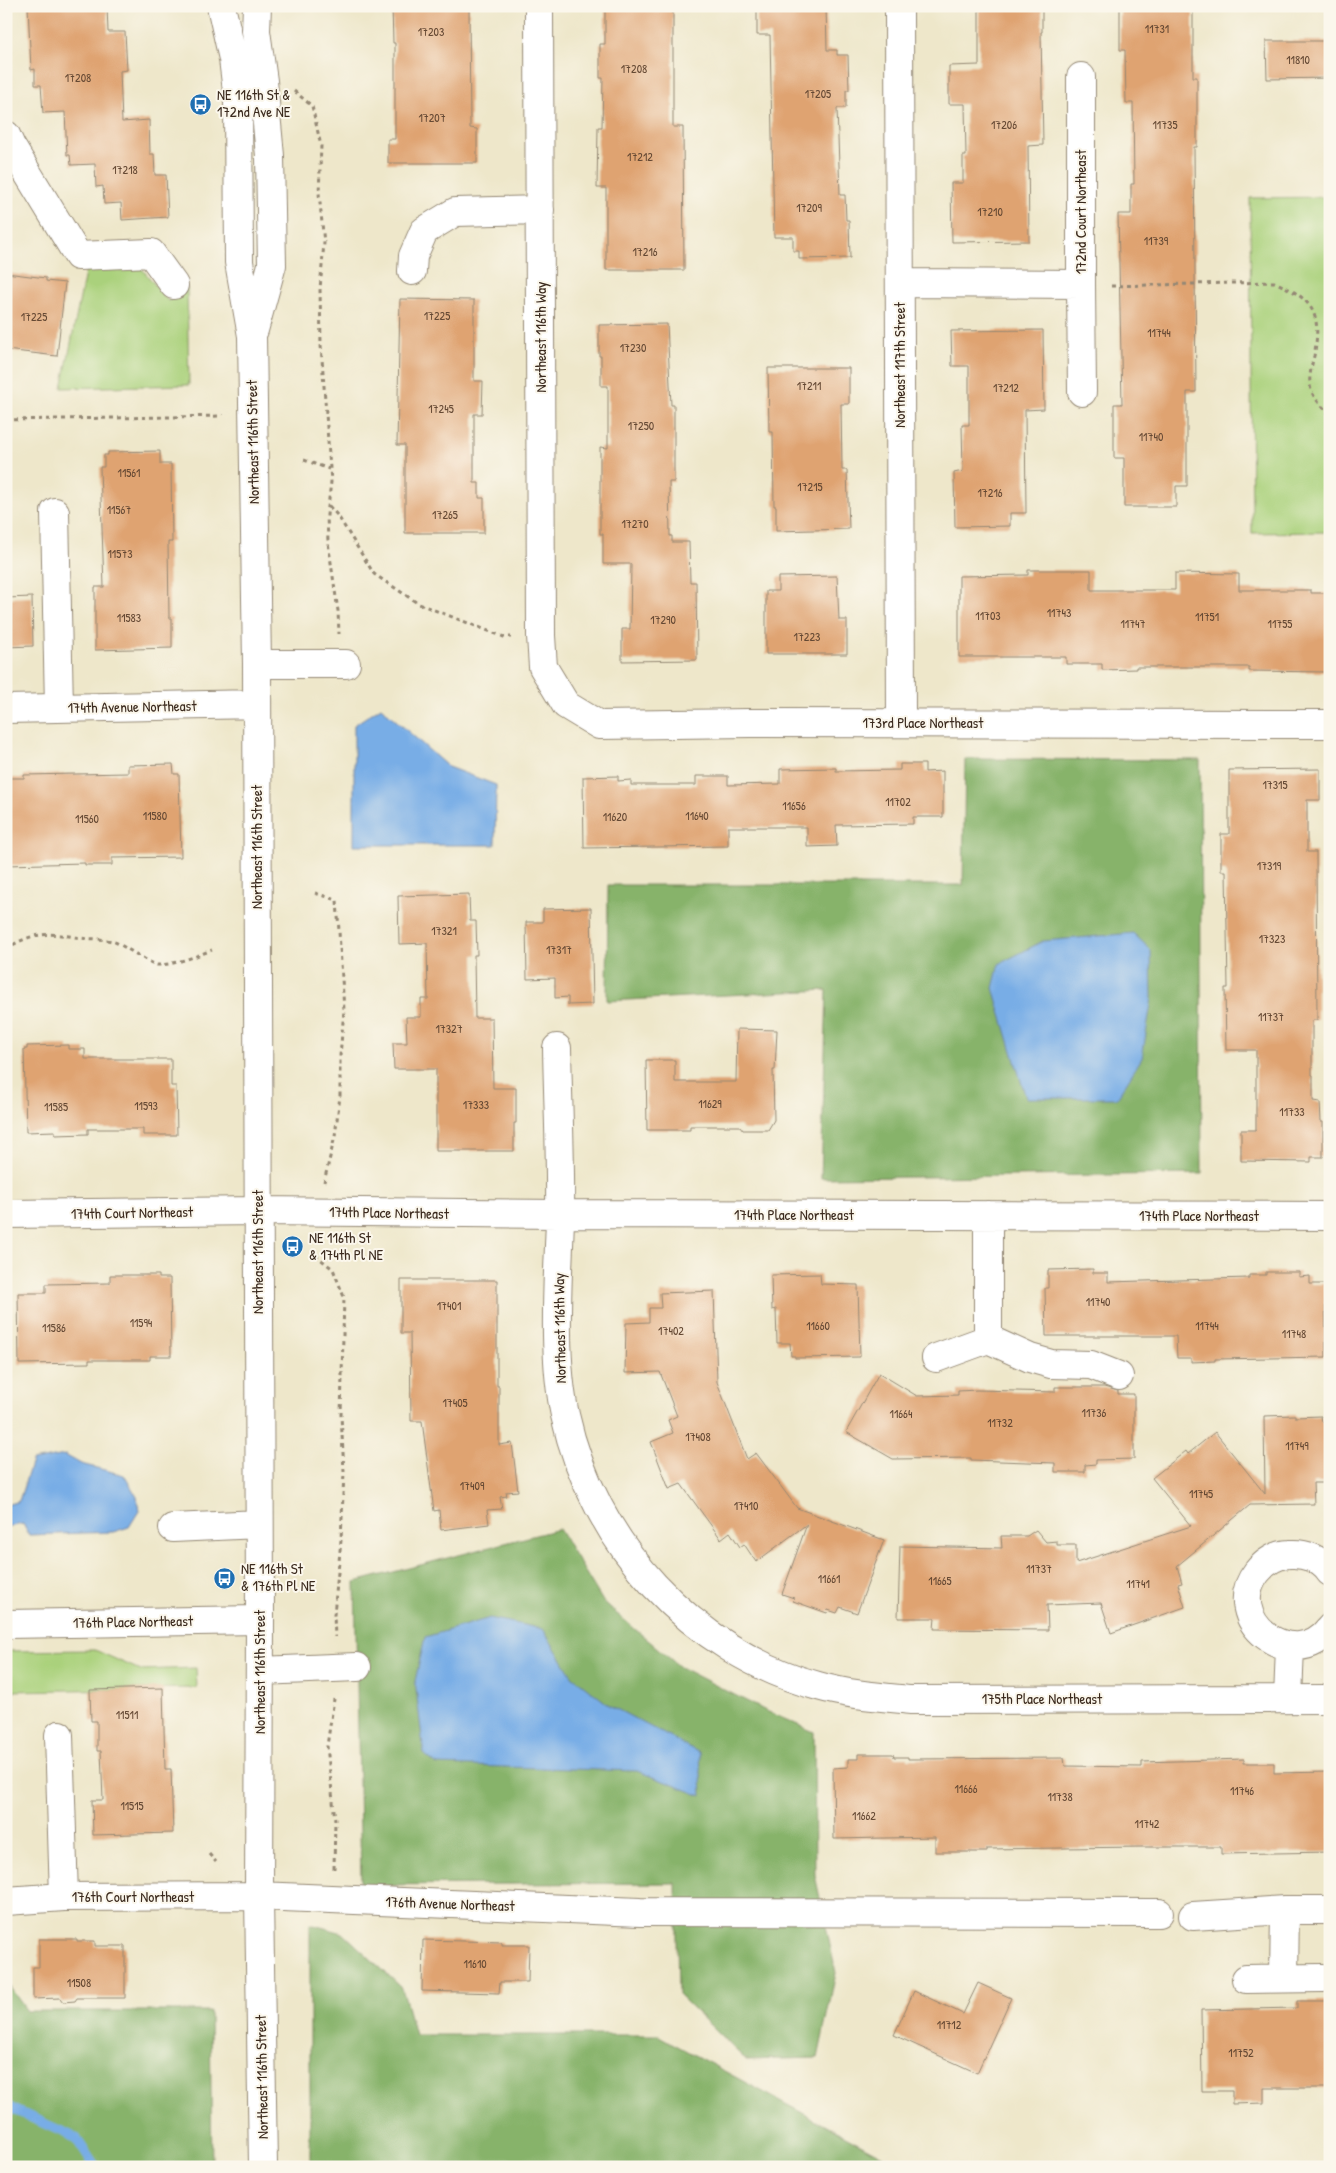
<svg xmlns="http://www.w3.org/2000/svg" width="1336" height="2173" font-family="'Patrick Hand',sans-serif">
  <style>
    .green { fill: #aad17b; stroke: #727e4c }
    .forest { fill: #87b36b; stroke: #616e44 }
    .water { fill: #78ade6; stroke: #5a6c82 }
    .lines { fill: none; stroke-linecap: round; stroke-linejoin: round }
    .stream { stroke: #78ade6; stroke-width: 10 }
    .building { fill: #dfa371 }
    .minor-casing { stroke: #948874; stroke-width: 30 }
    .path { stroke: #948874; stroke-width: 3; stroke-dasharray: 4 4; stroke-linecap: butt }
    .minor { stroke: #fff; stroke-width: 28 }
    .labels { text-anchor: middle; stroke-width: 4; stroke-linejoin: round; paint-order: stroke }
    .number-label { font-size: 12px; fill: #644833 }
    .poi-label { font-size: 15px; fill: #3b2a1e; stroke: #fbf7ec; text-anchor: start }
    .street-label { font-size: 15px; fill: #3b2a1e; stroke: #fbf7ec }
  </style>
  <rect width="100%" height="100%" fill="#fbf7ec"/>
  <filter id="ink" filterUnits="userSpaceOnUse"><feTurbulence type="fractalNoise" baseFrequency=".02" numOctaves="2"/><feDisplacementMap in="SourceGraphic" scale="10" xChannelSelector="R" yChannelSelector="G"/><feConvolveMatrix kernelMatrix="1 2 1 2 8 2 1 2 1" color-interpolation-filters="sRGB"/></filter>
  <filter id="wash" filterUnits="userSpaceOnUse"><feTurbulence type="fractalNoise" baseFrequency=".0096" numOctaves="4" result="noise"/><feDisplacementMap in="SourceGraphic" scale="20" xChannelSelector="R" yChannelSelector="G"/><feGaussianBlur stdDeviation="1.12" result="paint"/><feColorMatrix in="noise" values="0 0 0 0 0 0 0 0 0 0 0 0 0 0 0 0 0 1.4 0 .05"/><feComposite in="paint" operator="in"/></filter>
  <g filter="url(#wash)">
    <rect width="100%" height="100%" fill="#eee7ca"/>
    <path class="green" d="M 1330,197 L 1330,532 L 1252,533 L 1250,198 Z
      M 135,260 L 168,301 L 187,288 L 189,385 L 62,388 L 86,268 Z
      M 95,1650 L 140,1670 L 196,1668 L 197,1688 L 6,1691 L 6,1651 Z"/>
    <path class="forest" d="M 965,759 L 1200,760 L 1202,1174 L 821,1178 L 827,990 L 607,1001 L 608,885 L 963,885 Z
      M 559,1529 L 604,1603 L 680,1667 L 764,1710 L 814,1732 L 815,1875 L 836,1973 L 818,2058 L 746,2060 L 678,1994 L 676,1883 L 361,1885 L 355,1582 Z
      M 310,1924 L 343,1933 L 402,1988 L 415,2035 L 657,2035 L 903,2167 L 310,2167 Z
      M 6,1982 L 27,2011 L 210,2011 L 212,2167 L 6,2167 Z"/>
    <path class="water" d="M 381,707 L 448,767 L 496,785 L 495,845 L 354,845 L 354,725 Z
      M 1133,933 L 1151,950 L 1152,998 L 1142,1058 L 1117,1098 L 1026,1098 L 993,988 L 999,964 L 1043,941 Z
      M 65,1455 L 81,1464 L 124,1475 L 137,1497 L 139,1511 L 129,1527 L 113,1532 L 29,1535 L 23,1524 L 6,1527 L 6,1505 L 19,1501 L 32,1461 Z
      M 490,1618 L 543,1629 L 572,1676 L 609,1705 L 700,1753 L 702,1796 L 637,1771 L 437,1765 L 424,1754 L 415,1681 L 425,1637 Z"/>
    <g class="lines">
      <path class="stream" d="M 6,2106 L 76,2138 L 95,2167"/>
    </g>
    <g id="blocks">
      <path class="building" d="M 28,6 L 107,6 L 108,32 L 125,32 L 127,70 L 120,71 L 122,122 L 149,120 L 150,154 L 154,154 L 155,175 L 166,175 L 168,217 L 122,220 L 121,203 L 104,204 L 103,186 L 96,187 L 95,164 L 71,165 L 70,155 L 67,155 L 65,112 L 43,113 L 41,85 L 35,85 L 35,69 L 31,70 Z
        M 392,6 L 469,6 L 470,128 L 477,129 L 477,163 L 388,163 L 388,139 L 395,139 L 395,43 L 393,43 Z
        M 605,6 L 673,6 L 673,127 L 683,127 L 684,270 L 606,270 L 606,188 L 597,188 L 598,127 L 602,127 L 603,78 L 600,78 L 600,44 L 605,44 Z
        M 757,6 L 826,6 L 827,50 L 837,50 L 837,55 L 848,55 L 849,90 L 846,90 L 846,108 L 837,108 L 840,195 L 845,195 L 846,220 L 849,220 L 850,258 L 799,259 L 799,251 L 793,251 L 793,237 L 774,237 L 770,35 L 757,35 Z
        M 979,6 L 1042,6 L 1042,32 L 1041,32 L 1043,145 L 1028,146 L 1029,241 L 952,242 L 951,183 L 963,183 L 963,156 L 966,156 L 965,104 L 949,104 L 949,66 L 979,65 Z
        M 1120,6 L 1193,6 L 1193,77 L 1197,77 L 1197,147 L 1194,147 L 1196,392 L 1187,392 L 1187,486 L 1176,486 L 1176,507 L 1124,507 L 1124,458 L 1114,458 L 1114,404 L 1122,404 L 1118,214 L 1131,214 L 1131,184 L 1134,184 L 1133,103 L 1126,103 L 1125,50 L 1120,50 Z
        M 1266,41 L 1330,41 L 1330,78 L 1267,79 Z
        M 6,273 L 46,278 L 46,281 L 65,283 L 57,356 L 6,350 Z
        M 400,299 L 474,300 L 474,381 L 483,381 L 482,414 L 474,414 L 474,483 L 479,483 L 479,498 L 484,498 L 484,533 L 405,533 L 405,445 L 397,445 Z
        M 667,324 L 671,405 L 674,405 L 674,482 L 669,482 L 670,536 L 672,536 L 672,542 L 689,542 L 690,582 L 696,582 L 697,660 L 622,661 L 622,629 L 630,629 L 631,564 L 603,564 L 603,534 L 600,534 L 600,447 L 608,448 L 608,386 L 601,386 L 601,356 L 599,356 L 599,325 Z
        M 1043,330 L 1044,409 L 1025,410 L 1026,513 L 1010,513 L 1010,526 L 955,527 L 954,473 L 963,471 L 962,425 L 969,425 L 969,366 L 952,366 L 951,331 Z
        M 768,368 L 849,368 L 849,404 L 841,404 L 842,470 L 847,470 L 849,529 L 776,531 L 776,506 L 774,506 L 773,432 L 769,432 Z
        M 160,451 L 160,464 L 171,464 L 172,542 L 168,542 L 169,618 L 172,618 L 172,648 L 95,650 L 95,587 L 104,587 L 100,467 L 104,467 L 104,455 L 108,455 L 108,452 Z
        M 1028,570 L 1091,570 L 1091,590 L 1175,590 L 1175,573 L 1239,574 L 1239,590 L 1311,590 L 1311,593 L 1330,593 L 1330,672 L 1249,671 L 1249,667 L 1136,667 L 1136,669 L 1102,670 L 1102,664 L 1066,664 L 1066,657 L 959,657 L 959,576 L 1028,575 Z
        M 837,576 L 839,620 L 847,620 L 847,654 L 766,654 L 766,591 L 778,591 L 778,577 Z
        M 32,597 L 33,646 L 6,647 L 6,598 Z
        M 173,764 L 174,774 L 179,774 L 181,857 L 112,858 L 112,865 L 85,865 L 85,863 L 6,865 L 6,778 L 24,778 L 24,775 L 128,773 L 128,765 Z
        M 900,764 L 925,764 L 925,772 L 943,771 L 943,817 L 913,817 L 913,824 L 836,825 L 837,846 L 807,847 L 807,827 L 728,827 L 728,846 L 584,848 L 583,777 L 618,776 L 618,781 L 631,780 L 631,785 L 696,785 L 696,776 L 728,776 L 728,785 L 780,784 L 780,769 L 836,768 L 836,771 L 900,770 Z
        M 1320,769 L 1320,800 L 1307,800 L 1307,852 L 1316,852 L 1317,1020 L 1312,1020 L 1312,1075 L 1313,1075 L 1313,1101 L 1320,1102 L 1321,1122 L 1323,1122 L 1323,1157 L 1311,1157 L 1311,1162 L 1241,1161 L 1241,1130 L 1256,1130 L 1256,1050 L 1226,1050 L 1225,988 L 1228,988 L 1226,871 L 1221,871 L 1221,834 L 1229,834 L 1229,770 Z
        M 469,894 L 470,921 L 476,921 L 477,955 L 474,955 L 475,1018 L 492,1018 L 493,1088 L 516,1088 L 516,1123 L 514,1123 L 514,1151 L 436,1151 L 436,1069 L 394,1069 L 393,1043 L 407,1043 L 406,1017 L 421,1017 L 421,999 L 428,999 L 427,943 L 399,944 L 398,896 Z
        M 591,908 L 593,1004 L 568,1005 L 568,997 L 555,998 L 555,978 L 527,979 L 526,922 L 543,922 L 543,909 Z
        M 737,1029 L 777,1030 L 775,1070 L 773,1070 L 774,1120 L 768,1130 L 743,1130 L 740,1126 L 690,1126 L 690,1130 L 647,1130 L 646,1060 L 675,1060 L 675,1082 L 736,1082 Z
        M 68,1045 L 68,1049 L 85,1049 L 85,1059 L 171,1059 L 171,1086 L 176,1086 L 177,1135 L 143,1135 L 143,1129 L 88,1129 L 88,1134 L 55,1135 L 55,1131 L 26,1132 L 24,1049 L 27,1049 L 27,1046 Z
        M 1093,1269 L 1093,1273 L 1108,1273 L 1108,1282 L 1249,1278 L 1249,1275 L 1266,1275 L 1266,1272 L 1299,1272 L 1299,1277 L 1310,1276 L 1310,1284 L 1325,1284 L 1326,1357 L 1215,1359 L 1215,1361 L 1191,1362 L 1191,1358 L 1177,1358 L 1176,1336 L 1046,1336 L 1045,1288 L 1048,1288 L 1048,1270 Z
        M 820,1274 L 821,1284 L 858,1285 L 860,1357 L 795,1358 L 795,1356 L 791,1356 L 790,1343 L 777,1343 L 776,1309 L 772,1310 L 771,1275 Z
        M 110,1275 L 159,1275 L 159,1278 L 170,1278 L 171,1356 L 150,1356 L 150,1360 L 89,1360 L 89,1363 L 19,1364 L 18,1293 L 46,1293 L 46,1284 L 110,1283 Z
        M 401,1280 L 497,1280 L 497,1386 L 499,1386 L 499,1445 L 512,1443 L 518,1491 L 506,1492 L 507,1496 L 500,1497 L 502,1509 L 487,1510 L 489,1524 L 441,1530 L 439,1510 L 434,1511 L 422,1421 L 411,1421 L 410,1333 L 401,1333 Z
        M 714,1291 L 717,1382 L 747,1459 L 756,1453 L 797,1508 L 884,1540 L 857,1613 L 840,1607 L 837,1613 L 828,1610 L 827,1613 L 793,1601 L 794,1598 L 782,1594 L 807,1524 L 756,1562 L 744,1544 L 740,1547 L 730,1532 L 721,1539 L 681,1484 L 669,1489 L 651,1442 L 673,1433 L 668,1420 L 677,1416 L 660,1372 L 625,1373 L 626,1323 L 649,1322 L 649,1308 L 661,1308 L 660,1293 Z
        M 879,1373 L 917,1396 L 958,1395 L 958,1391 L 977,1390 L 1055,1392 L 1055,1387 L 1104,1387 L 1118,1391 L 1118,1394 L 1134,1394 L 1134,1459 L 1096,1460 L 1096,1464 L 1085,1465 L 1085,1472 L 1055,1472 L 1055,1463 L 971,1460 L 971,1458 L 893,1459 L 846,1432 Z
        M 1295,1415 L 1295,1417 L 1321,1416 L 1322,1422 L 1330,1422 L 1330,1483 L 1313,1483 L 1314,1504 L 1250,1505 L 1177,1566 L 1182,1583 L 1178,1584 L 1185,1607 L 1111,1633 L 1101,1603 L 1047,1605 L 1048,1630 L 934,1629 L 935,1618 L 898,1618 L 900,1546 L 1002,1548 L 1001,1536 L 1027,1536 L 1036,1530 L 1046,1542 L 1057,1541 L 1057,1545 L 1076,1545 L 1076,1563 L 1191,1526 L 1152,1478 L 1186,1451 L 1188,1454 L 1215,1432 L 1265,1494 L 1264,1416 Z
        M 163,1688 L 165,1769 L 171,1769 L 173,1833 L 93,1835 L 92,1800 L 103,1800 L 101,1751 L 97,1751 L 97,1721 L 91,1721 L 90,1690 Z
        M 858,1754 L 893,1754 L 894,1757 L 908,1757 L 908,1759 L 1064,1758 L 1065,1766 L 1142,1767 L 1142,1762 L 1244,1759 L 1244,1763 L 1274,1763 L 1274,1773 L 1330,1772 L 1330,1852 L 1221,1854 L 1221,1847 L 1141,1847 L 987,1849 L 987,1852 L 935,1852 L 935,1837 L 834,1839 L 833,1768 L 848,1767 L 848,1759 L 858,1759 Z
        M 39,1939 L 77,1939 L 77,1941 L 95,1941 L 95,1946 L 125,1946 L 125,1998 L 77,1998 L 75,2001 L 63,2002 L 60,1998 L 33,1999 L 33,1967 L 39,1967 Z
        M 423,1940 L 502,1942 L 502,1945 L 529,1945 L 528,1982 L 500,1982 L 499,1993 L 422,1991 Z
        M 978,1983 L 1011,1998 L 977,2073 L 894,2035 L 914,1991 L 963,2014 Z
        M 1297,2001 L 1330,2001 L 1330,2088 L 1264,2088 L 1264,2103 L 1232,2104 L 1232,2091 L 1202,2091 L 1201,2010 L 1297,2008 Z"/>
    </g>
  </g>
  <g filter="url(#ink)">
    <use href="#blocks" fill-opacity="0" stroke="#948874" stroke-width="1"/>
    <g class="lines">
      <defs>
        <path id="minor" d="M 221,6 L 233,59 L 238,99 L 239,262 L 252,336 L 257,664 L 260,1620 L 259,1896 L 263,2167
          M 539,6 L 541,636 L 543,667 L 566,705 L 599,725 L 750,723 L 1330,724
          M 899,6 L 901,723
          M 6,135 L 11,146 L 78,256 L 151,253 L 174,285
          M 412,271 L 413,256 L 424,231 L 455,212 L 540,210
          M 900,283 L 1081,284 L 1081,77
          M 1081,284 L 1082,392
          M 254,330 L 272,265 L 270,156 L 263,81 L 256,31 L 257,6
          M 55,512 L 59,708
          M 257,664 L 346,664
          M 6,709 L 257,704
          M 557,1048 C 558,1105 561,1162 560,1219 C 558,1282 552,1354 565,1415 C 593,1543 692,1652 818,1686 C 849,1695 880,1697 911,1700 L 1330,1699
          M 6,1214 L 258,1211 L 560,1214 L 1330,1216
          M 988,1215 L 988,1339 L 1030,1358 L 1051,1364 L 1091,1365 L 1119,1376
          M 936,1358 L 988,1339
          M 173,1528 L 259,1524
          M 1330,1572 C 1321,1559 1305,1553 1290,1554 C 1277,1554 1265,1562 1257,1572 C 1220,1619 1293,1676 1330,1628
          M 6,1624 L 260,1620
          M 260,1671 L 357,1667
          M 1288,1699 L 1290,1646
          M 59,1735 L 64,1897
          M 6,1901 L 64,1897 L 259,1896 L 640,1912 L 1159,1913
          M 1193,1916 L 1285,1910 L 1330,1910
          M 1284,1978 L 1285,1910
          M 1246,1979 L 1323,1978"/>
      </defs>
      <use href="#minor" class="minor-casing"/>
      <path class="path" d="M 294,91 L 312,106 L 321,146 L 319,193 L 324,243 L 320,289 L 321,345 L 331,482 L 327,515 L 328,542 L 338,611 L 339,634
        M 1111,286 L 1274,282 C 1314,299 1322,314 1314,356 C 1311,368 1308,379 1311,390 C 1314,399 1324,408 1330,415
        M 6,420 L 223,416
        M 304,460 L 329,469
        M 329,506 L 338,516 L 374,574 L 419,604 L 504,637 L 511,637
        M 315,893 L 337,900 L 344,1010 L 340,1056 L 340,1096 L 335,1136 L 324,1182
        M 6,949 C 31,933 47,932 75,937 C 89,940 103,937 117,943 C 125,947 151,964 157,965 C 175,965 196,956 212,950
        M 315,1255 L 333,1269 L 344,1297 L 341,1415 L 344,1472 L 341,1540 L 334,1615 L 335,1637
        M 209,1854 L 216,1862
        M 334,1869 L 335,1820 L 327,1746 L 334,1699"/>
      <use href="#minor" class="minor"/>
    </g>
  </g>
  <defs>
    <symbol id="bus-disc" viewBox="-11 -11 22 22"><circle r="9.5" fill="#1f6fb2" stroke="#fbf7ec"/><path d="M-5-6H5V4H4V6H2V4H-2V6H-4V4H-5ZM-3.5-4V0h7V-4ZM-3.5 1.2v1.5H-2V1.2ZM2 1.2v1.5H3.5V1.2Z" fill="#fff"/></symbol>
  </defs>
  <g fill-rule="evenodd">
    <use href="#bus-disc" x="188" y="92" width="25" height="25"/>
    <use href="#bus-disc" x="280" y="1234" width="25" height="25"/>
    <use href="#bus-disc" x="212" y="1566" width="25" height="25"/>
  </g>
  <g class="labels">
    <g class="number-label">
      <text x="1157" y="33">11731</text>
      <text x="431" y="36">17203</text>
      <text x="1298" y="64">11810</text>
      <text x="634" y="73">17208</text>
      <text x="78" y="82">17208</text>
      <text x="818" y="98">17205</text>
      <text x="432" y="122">17207</text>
      <text x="1004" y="129">17206</text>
      <text x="1165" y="129">11735</text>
      <text x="640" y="161">17212</text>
      <text x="125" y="174">17218</text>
      <text x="809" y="212">17209</text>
      <text x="990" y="216">17210</text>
      <text x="1156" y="245">11739</text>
      <text x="645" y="256">17216</text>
      <text x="437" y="320">17225</text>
      <text x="34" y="321">17225</text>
      <text x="1159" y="337">11744</text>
      <text x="633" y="352">17230</text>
      <text x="809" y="390">17211</text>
      <text x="1006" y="392">17212</text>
      <text x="441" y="413">17245</text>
      <text x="641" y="430">17250</text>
      <text x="1151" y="441">11740</text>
      <text x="129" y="477">11561</text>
      <text x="810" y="491">17215</text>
      <text x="990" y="497">17216</text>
      <text x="119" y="514">11567</text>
      <text x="445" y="519">17265</text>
      <text x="635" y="528">17270</text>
      <text x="120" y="558">11573</text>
      <text x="1059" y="617">11743</text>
      <text x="988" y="620">11703</text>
      <text x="1207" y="621">11751</text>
      <text x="129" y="622">11583</text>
      <text x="663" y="624">17290</text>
      <text x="1133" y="628">11747</text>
      <text x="1280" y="628">11755</text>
      <text x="807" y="641">17223</text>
      <text x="1275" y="789">17315</text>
      <text x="898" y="806">11702</text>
      <text x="794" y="810">11656</text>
      <text x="155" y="820">11580</text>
      <text x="697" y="820">11640</text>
      <text x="615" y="821">11620</text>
      <text x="87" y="823">11560</text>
      <text x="1269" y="870">17319</text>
      <text x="444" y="935">17321</text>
      <text x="1272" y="943">17323</text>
      <text x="559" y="954">17317</text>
      <text x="1271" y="1021">11737</text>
      <text x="449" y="1033">17327</text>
      <text x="710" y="1108">11629</text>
      <text x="476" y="1109">17333</text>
      <text x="146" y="1110">11593</text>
      <text x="56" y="1111">11585</text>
      <text x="1292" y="1116">11733</text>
      <text x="1098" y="1306">11740</text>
      <text x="449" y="1310">17401</text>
      <text x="141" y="1327">11594</text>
      <text x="818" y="1330">11660</text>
      <text x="1207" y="1330">11744</text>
      <text x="54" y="1332">11586</text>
      <text x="671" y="1335">17402</text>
      <text x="1294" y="1338">11748</text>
      <text x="455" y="1407">17405</text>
      <text x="1094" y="1417">11736</text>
      <text x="901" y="1418">11664</text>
      <text x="1000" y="1427">11732</text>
      <text x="698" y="1441">17408</text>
      <text x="1297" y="1450">11749</text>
      <text x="472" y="1490">17409</text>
      <text x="1201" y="1498">11745</text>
      <text x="746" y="1510">17410</text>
      <text x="1039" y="1573">11737</text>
      <text x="829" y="1583">11661</text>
      <text x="940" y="1585">11665</text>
      <text x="1138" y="1588">11741</text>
      <text x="127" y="1719">11511</text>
      <text x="966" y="1793">11666</text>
      <text x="1242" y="1795">11746</text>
      <text x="1060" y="1801">11738</text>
      <text x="132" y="1810">11515</text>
      <text x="864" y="1820">11662</text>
      <text x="1147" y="1828">11742</text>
      <text x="475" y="1968">11610</text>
      <text x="79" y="1987">11508</text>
      <text x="949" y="2029">11712</text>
      <text x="1241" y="2057">11752</text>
    </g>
    <g class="poi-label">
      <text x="217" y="100">NE 116th St &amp;<tspan x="217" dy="17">172nd Ave NE</tspan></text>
      <text x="309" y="1243">NE 116th St<tspan x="309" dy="17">&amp; 174th Pl NE</tspan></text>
      <text x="241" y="1574">NE 116th St<tspan x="241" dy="17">&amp; 176th Pl NE</tspan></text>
    </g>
    <g class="street-label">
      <text transform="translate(1081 212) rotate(-90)" y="5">172nd Court Northeast</text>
      <text transform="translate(541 337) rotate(-90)" y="5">Northeast 116th Way</text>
      <text transform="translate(900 365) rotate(-90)" y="5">Northeast 117th Street</text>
      <text transform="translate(253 442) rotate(-91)" y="5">Northeast 116th Street</text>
      <text transform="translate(132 707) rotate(-1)" y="5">174th Avenue Northeast</text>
      <text x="923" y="728">173rd Place Northeast</text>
      <text transform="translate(257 847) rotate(-90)" y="5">Northeast 116th Street</text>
      <text transform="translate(132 1213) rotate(-1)" y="5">174th Court Northeast</text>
      <text transform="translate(389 1213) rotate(1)" y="5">174th Place Northeast</text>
      <text x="794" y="1220">174th Place Northeast</text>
      <text x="1199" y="1221">174th Place Northeast</text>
      <text transform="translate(258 1252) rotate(-90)" y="5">Northeast 116th Street</text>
      <text transform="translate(560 1328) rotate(-91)" y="5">Northeast 116th Way</text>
      <text transform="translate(133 1622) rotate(-1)" y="5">176th Place Northeast</text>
      <text transform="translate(260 1672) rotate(-90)" y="5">Northeast 116th Street</text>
      <text x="1042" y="1704">175th Place Northeast</text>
      <text x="133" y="1902">176th Court Northeast</text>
      <text transform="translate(450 1904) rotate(2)" y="5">176th Avenue Northeast</text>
      <text transform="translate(262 2077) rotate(-91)" y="5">Northeast 116th Street</text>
    </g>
  </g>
  <rect width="1336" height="2173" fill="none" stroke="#fbf7ec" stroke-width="25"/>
</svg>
